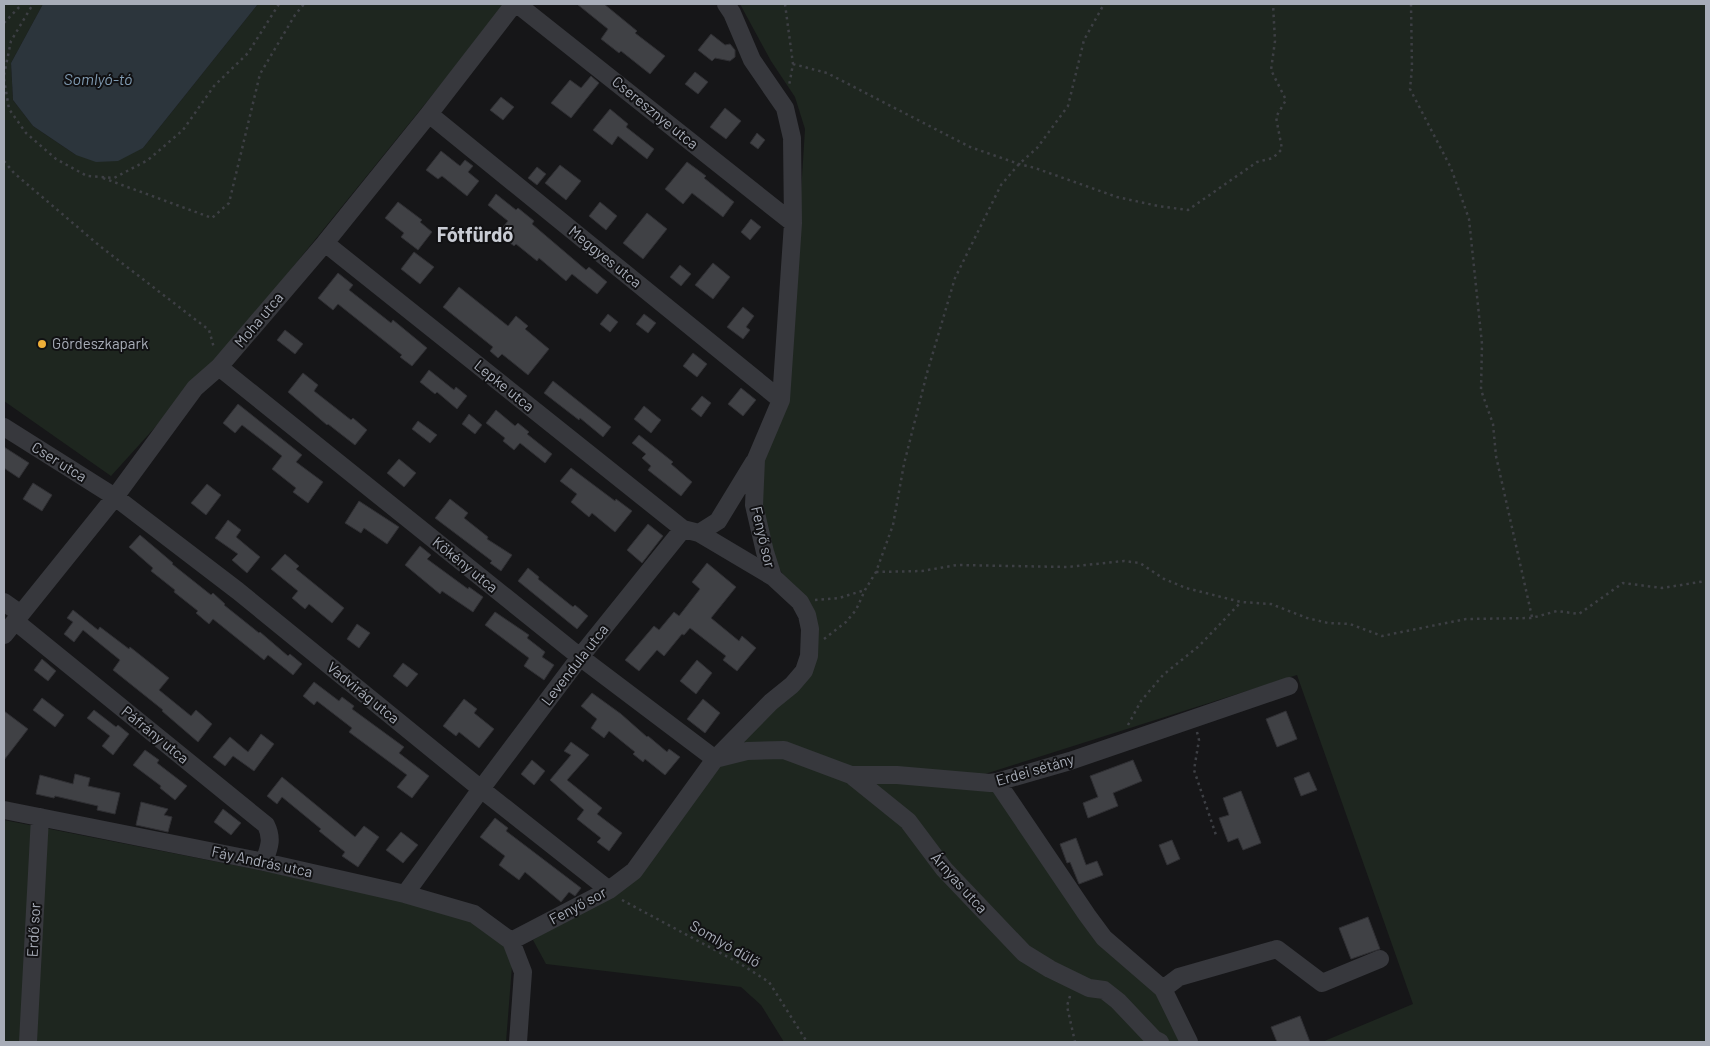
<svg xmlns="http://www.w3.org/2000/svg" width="1710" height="1046" font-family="Barlow,sans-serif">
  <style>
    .green { fill: #1e261f }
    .water { fill: #2c353c }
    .building { fill: #404145; stroke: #303034 }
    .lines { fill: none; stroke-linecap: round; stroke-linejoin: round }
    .path { stroke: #3d3f44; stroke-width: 2.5; stroke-dasharray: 2.5 4; stroke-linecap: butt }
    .minor { stroke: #37383d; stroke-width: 18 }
    .poi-dot { fill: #eeaf38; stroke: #111113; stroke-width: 2 }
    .labels { text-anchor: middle; stroke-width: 4; stroke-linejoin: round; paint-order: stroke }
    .street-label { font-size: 15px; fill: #a8adb8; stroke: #111113 }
    .poi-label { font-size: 15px; fill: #a8adb8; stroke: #111113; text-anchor: start }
    .water-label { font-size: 16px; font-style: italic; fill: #809bb2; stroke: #111113 }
    .district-label { font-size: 20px; font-weight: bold; fill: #c9ccd4; stroke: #111113 }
  </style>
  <rect width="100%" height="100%" fill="#161618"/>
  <path class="green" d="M 4,4 L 43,4 L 11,63 L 13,100 L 33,126 L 76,155 L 143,148 L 258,4 L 506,4 L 233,341 L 111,476 L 4,401 Z
    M 740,4 L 1706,4 L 1706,1042 L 1322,1042 L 1413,1004 L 1297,675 L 985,774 L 1159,996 L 1181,1042 L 784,1042 L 761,1005 L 741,987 L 546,964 L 533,940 L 640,874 L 731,742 L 801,669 L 810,634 L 800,602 L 766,547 L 761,512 L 761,466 L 789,384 L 805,129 L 795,97 L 771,61 Z
    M 4,820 L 390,896 L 469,917 L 503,944 L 512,966 L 506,1042 L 4,1042 Z"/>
  <path class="water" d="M 43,4 L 258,4 L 143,148 L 118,161 L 96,162 L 76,155 L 33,126 L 13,100 L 11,63 Z"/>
  <path class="building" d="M 577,4 L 604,4 L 637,31 L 635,33 L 665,56 L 650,74 L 621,51 L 619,53 L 601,39 L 608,29 Z
    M 711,34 L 725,45 L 730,44 L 735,50 L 735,57 L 730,61 L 715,58 L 712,61 L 698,50 Z
    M 695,72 L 708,82 L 698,94 L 685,84 Z
    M 591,76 L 599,83 L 571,118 L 551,103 L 570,80 L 581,88 Z
    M 501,97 L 514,107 L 503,120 L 490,110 Z
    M 725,108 L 741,121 L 726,139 L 710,127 Z
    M 610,109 L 628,124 L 626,127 L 654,149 L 647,159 L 618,136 L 612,145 L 593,130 Z
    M 757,133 L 765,140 L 758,149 L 750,143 Z
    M 441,151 L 460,166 L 465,160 L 473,166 L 468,172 L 479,181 L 467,196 L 442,176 L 438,179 L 426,170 Z
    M 687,162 L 706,176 L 704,178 L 734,202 L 723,217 L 692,193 L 683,204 L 665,189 Z
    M 560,165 L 581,181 L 566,200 L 545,183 Z
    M 537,167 L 546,174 L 537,185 L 528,178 Z
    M 496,194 L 516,210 L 518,208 L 534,221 L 532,224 L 586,270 L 589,267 L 607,282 L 597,294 L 572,274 L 566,281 L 539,258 L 537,261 L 516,244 L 514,246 L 498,233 L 508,221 L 488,205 Z
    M 398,202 L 422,220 L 420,222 L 432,232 L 418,250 L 401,237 L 404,233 L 385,218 Z
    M 600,202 L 617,216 L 606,230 L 589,216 Z
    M 647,213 L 667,229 L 643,259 L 623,243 Z
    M 751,219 L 761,227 L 750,240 L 741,232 Z
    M 414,252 L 434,267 L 420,284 L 401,269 Z
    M 713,263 L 730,277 L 713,299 L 695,285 Z
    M 680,265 L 691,274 L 681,286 L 670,277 Z
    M 338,273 L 353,285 L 349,290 L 391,323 L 393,320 L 427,348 L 412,366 L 400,357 L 402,355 L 338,304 L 333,310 L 318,298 Z
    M 459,287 L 508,326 L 516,316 L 528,326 L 525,329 L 549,349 L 528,375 L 502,354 L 498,358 L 490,351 L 493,347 L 443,307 Z
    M 743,307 L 754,316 L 746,327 L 750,330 L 743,339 L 727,327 Z
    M 608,314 L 618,322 L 610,332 L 600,324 Z
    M 644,314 L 656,323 L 648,333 L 636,324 Z
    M 285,330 L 303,344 L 295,354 L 277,340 Z
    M 693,353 L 707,364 L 697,377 L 683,366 Z
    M 429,370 L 454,390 L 456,387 L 467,396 L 457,409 L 437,392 L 435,394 L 420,382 Z
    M 303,373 L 318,385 L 314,391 L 351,420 L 353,418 L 367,430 L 355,445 L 328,424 L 327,425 L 288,392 Z
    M 553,381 L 611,427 L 603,437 L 580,418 L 579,420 L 544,393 Z
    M 741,388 L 756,400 L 743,416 L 728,404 Z
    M 702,396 L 711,403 L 701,417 L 691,409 Z
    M 238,404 L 302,455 L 296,462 L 323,482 L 308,503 L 293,492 L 296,488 L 272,469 L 282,456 L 242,425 L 235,433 L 223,423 Z
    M 644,406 L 661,420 L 651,433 L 634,419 Z
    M 496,410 L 515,426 L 518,423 L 529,432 L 527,434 L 552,454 L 545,463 L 520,443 L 514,450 L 503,441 L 505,438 L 486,423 Z
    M 469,414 L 482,425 L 475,434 L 462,424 Z
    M 418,421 L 437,435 L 430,443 L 412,429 Z
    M 639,435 L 673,462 L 671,464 L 692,482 L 681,496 L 648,470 L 651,466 L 642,458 L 646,454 L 632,443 Z
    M 4,447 L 29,463 L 19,478 L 4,468 Z
    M 399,459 L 416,473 L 404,487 L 387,473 Z
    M 571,468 L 615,501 L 616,499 L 632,511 L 615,532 L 592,513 L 589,517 L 571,502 L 577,494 L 560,481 Z
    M 33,483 L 52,495 L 42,511 L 23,499 Z
    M 207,484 L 221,495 L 206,515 L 191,503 Z
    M 450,499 L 468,513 L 464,518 L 488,537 L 487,539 L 512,555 L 501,571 L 490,563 L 492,561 L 435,518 Z
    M 359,501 L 399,527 L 387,544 L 364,528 L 361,533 L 345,523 Z
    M 228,520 L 241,530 L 236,537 L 260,557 L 247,573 L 232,560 L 238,554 L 215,538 Z
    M 648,524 L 663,536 L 642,563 L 627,550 Z
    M 140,535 L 173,563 L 172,564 L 211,595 L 213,593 L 225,604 L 224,605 L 259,633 L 260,632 L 288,656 L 290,654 L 302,664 L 293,675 L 268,655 L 264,660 L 213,619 L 209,624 L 196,613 L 198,611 L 174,592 L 175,590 L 151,571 L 153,568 L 129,547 Z
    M 420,546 L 431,555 L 427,559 L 468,589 L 469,587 L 483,597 L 473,612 L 442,591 L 440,594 L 405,565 Z
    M 285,554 L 299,566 L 296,569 L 344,608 L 332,623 L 309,604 L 305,609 L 292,598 L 298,591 L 271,569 Z
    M 707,563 L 736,587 L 711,618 L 739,641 L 742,636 L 756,648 L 737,671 L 723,660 L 726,656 L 690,628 L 684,635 L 682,634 L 664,656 L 657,650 L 639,671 L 625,660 L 654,626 L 659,630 L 674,612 L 679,616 L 700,589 L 692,582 Z
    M 528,568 L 539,577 L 538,579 L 573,607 L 575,605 L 588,616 L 577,629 L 518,581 Z
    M 73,610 L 98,630 L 100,627 L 129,649 L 130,647 L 169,678 L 159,690 L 191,716 L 196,710 L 212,724 L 198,742 L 162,711 L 163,710 L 113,670 L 120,660 L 83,630 L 74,642 L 64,634 L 73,622 L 67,618 Z
    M 495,612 L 529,635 L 527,638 L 545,652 L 542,657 L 554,665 L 544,680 L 524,666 L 529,658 L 485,625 Z
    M 357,624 L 370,633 L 359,648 L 347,639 Z
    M 42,659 L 56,671 L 48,681 L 34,670 Z
    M 697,660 L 712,673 L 696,694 L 680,681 Z
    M 403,663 L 418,674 L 407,687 L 393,676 Z
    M 314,682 L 339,701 L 342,697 L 354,706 L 352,709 L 404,747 L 399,753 L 429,776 L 412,798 L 397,787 L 407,775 L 349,732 L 352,728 L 317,701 L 314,705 L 303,696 Z
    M 592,693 L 621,714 L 647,737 L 648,736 L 667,752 L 669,749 L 680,757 L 665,775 L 645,759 L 643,762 L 633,754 L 635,752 L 609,731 L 604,738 L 591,728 L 597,719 L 581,706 Z
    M 42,698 L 64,715 L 55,727 L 33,710 Z
    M 464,699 L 477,709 L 474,713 L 494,729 L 479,748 L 459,732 L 456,736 L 443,726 Z
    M 703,699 L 720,713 L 705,733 L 687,719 Z
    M 94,710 L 116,727 L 118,725 L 129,734 L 113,755 L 102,746 L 110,736 L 87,718 Z
    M 4,711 L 28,729 L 4,760 Z
    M 1286,711 L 1297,739 L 1277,747 L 1266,719 Z
    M 261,734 L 274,744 L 254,771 L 233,756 L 225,766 L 213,757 L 230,737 L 248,752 Z
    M 571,742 L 589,755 L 567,780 L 602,808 L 597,814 L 622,833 L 609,851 L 597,842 L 601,838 L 577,819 L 584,810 L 550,780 L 571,755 L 564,751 Z
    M 145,750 L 159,760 L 157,763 L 187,786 L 175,800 L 160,788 L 161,786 L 133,765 Z
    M 532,760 L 545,771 L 534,785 L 521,774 Z
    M 1133,760 L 1142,781 L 1113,793 L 1118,806 L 1088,818 L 1083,803 L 1098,797 L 1090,776 Z
    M 1309,772 L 1317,790 L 1301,796 L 1294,778 Z
    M 75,774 L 90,778 L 88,786 L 120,793 L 115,814 L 97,810 L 98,806 L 55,796 L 54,798 L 36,794 L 40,775 L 73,784 Z
    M 282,777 L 355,837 L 364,826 L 379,837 L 358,867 L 342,856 L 345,852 L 319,831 L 321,829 L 282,797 L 277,804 L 267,796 Z
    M 1241,791 L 1261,843 L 1243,850 L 1238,838 L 1228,842 L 1219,818 L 1229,815 L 1223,798 Z
    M 141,802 L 168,809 L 164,815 L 172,817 L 168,832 L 136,825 Z
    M 223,809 L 241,823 L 231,835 L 214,822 Z
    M 495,818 L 508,828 L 506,831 L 581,888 L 575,896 L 569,892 L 561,902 L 525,872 L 519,880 L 499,865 L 505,856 L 480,837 Z
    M 401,832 L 418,845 L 403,863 L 386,850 Z
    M 1076,838 L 1086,865 L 1097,861 L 1103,875 L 1079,884 L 1070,862 L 1067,863 L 1060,844 Z
    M 1172,840 L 1180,859 L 1167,865 L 1159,845 Z
    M 1368,917 L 1380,949 L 1351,959 L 1339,928 Z
    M 1300,1016 L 1310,1042 L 1277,1042 L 1271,1027 Z"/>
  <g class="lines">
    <path class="path" d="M 785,4 L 793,64 L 789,86
      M 1411,4 L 1412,68 L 1410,89 L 1451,168 L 1469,219 L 1482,344 L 1481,390 L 1493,424 L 1496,456 L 1532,617
      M 4,23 L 22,4
      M 793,64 L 827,73 L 970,147 L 1019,164 L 1035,168 L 1117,197 L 1158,206 L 1188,210 L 1257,162 L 1273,158 L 1282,149 L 1276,117 L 1286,100 L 1271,70 L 1275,41 L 1273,4
      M 4,75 L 11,41 L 33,4
      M 4,79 L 9,109 L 26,133 L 56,159 L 87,176 L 114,178 L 148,160 L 183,130 L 214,86 L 248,53 L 279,4
      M 4,161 L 14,173 L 101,247 L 209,330 L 214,348
      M 103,178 L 212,218 L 229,203 L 260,74 L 295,15 L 304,4
      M 876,572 L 922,571 L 957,565 L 1067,567 L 1124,561 L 1140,563 L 1164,579 L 1186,588 L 1241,602 L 1271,604 L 1307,618 L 1328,623 L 1350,624 L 1382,636 L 1466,619 L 1532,618 L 1557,611 L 1579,614 L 1623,583 L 1662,588 L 1706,581
      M 815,600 L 839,598 L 865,590
      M 824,639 L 846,622 L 856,610 L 865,590 L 876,572 L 893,525 L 904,464 L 927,373 L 955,278 L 1001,185 L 1019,164 L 1037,148 L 1068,106 L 1084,40 L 1104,4
      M 1128,725 L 1141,701 L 1163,675 L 1199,646 L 1241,602
      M 1197,732 L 1199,740 L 1194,770 L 1217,838
      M 622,900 L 739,963 L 769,982 L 807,1042
      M 1070,996 L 1067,1006 L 1075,1042"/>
    <path class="minor" d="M 517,4 L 793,223
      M 429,114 L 781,400
      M 325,243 L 683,529
      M 219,367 L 580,657 L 715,759 L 747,751 L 784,750 L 851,775 L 897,775 L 990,783 L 997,782 L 1070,761 L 1289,686
      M 4,427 L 115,497 L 238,591 L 481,789 L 609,890
      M 699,533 L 773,577
      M 4,602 L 21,614
      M 15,621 L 266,825 C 273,839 269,848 264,862
      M 4,635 L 115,497 L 195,388 L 219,367 L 325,243 L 429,114 L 514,4
      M 851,775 L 908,821 L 944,869 L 1024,953 L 1050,969 L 1089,988 L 1104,990 L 1118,1001 L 1154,1039 L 1160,1042
      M 997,782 L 1087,915 L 1104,938 L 1163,989 L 1179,977 L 1277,949 L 1322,983 L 1380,959
      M 4,810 L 264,862 L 405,894 L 474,914 L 511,941
      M 405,894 L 481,789 L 580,657 L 683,529 L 699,533 L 718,521 L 754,462
      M 511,941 L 609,890 L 634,871 L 715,759 L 771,702 L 792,685 L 804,671 L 809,656 L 810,629 L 807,615 L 800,602 L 773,577 L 765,552 L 754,505 L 756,459 L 781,400 L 793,223 L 792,138 L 785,108 L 752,60 L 732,13 L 726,4
      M 511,941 L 523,972 L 518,1042
      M 1163,989 L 1189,1042
      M 28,1042 L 40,817"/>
  </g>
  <circle class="poi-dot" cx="42" cy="344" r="5"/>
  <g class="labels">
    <g class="street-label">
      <text transform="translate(655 113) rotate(39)" y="5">Cseresznye utca</text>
      <text transform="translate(605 257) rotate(39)" y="5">Meggyes utca</text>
      <text transform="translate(259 320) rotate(-50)" y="5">Moha utca</text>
      <text transform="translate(504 386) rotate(39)" y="5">Lepke utca</text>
      <text transform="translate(59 462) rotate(32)" y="5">Cser utca</text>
      <text transform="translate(763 537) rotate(77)" y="5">Fenyő sor</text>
      <text transform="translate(465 565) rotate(39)" y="5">Kökény utca</text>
      <text transform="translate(575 665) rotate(-52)" y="5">Levendula utca</text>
      <text transform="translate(363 693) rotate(39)" y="5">Vadvirág utca</text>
      <text transform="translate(155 735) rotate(39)" y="5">Páfrány utca</text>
      <text transform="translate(1035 770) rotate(-16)" y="5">Erdei sétány</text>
      <text transform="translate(262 862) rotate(12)" y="5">Fáy András utca</text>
      <text transform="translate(959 883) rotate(48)" y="5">Árnyas utca</text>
      <text transform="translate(578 906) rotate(-28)" y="5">Fenyő sor</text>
      <text transform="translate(34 930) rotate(-87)" y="5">Erdő sor</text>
      <text transform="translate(725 944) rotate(30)" y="5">Somlyó dűlő</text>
    </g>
    <g class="poi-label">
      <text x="52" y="349">Gördeszkapark</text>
    </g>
    <g class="water-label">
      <text x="98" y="85">Somlyó-tó</text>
    </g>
    <g class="district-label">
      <text x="475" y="242">Fótfürdő</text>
    </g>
  </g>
  <rect width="1710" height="1046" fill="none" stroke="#a8adb8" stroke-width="10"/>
</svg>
